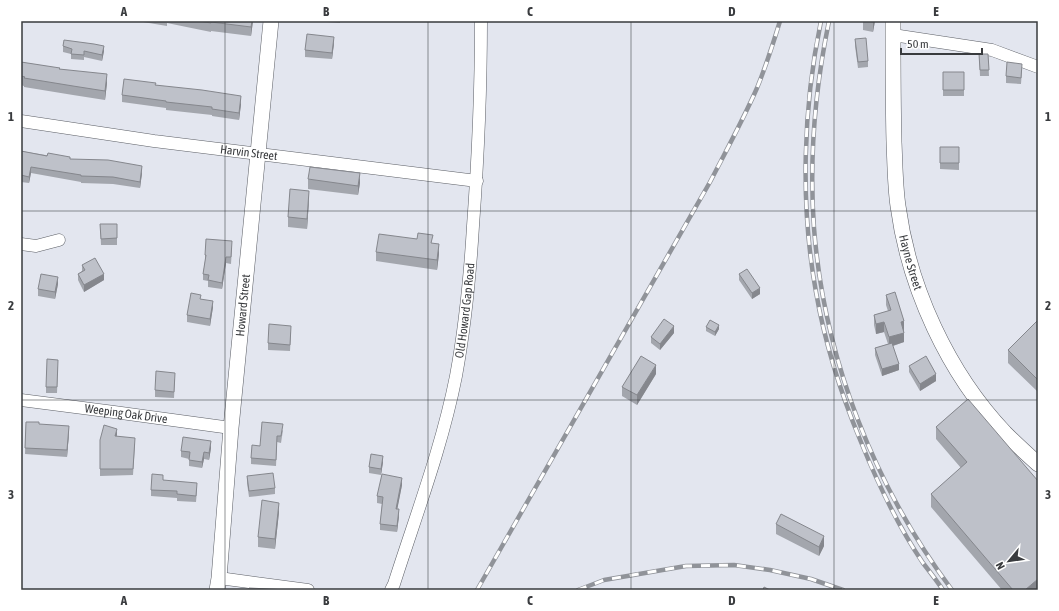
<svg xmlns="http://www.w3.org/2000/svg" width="1059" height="611" font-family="'Asap Condensed',sans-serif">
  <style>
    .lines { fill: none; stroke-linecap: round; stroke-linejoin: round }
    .minor-casing { stroke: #5c5f66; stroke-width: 13 }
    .tertiary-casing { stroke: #5c5f66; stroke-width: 16 }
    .minor { stroke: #fff; stroke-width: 12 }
    .tertiary { stroke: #fff; stroke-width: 15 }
    .rail-casing { stroke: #909399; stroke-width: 4.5 }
    .rail { stroke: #fff; stroke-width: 3; stroke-dasharray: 9; stroke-linecap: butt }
    .wall { fill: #a3a6ad }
    .shaded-wall { fill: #85878d }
    .building { fill: #bec1c9; stroke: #85878d }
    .grid { fill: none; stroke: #393b3e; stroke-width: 1; stroke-opacity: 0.55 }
    .labels { text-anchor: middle; stroke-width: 3; stroke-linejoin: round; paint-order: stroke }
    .street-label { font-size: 12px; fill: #393b3e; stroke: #fff }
    .neatline { fill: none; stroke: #393b3e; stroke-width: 1.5 }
    .grid-label { font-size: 13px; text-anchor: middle; font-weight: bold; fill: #393b3e }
  </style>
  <rect width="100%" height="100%" fill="#e3e6ef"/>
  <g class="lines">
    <defs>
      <g id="minor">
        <path d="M 893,35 L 992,50 L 1038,67"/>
        <path id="s1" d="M 21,121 L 154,141 L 477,181"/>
        <path d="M 21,244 L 36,246 L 59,240"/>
        <path id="s2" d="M 21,400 L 114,412 L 231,428"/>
        <path d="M 219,578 L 308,590"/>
        <path id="s3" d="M 391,590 L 394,584 C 416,515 442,447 456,376 C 465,327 470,276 473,226 C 478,158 481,89 481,21"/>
      </g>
      <g id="tertiary">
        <path id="s4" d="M 893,21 C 893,61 893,102 894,142 C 895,164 895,185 898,206 C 909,288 948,373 1005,433 C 1016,444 1027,454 1038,464"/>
        <path id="s5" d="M 217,590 L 219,578 L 231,428 L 271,21"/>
      </g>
    </defs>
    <use href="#minor" class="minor-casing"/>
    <use href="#tertiary" class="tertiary-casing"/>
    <use href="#minor" class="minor"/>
    <use href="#tertiary" class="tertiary"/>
    <defs>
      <path id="rail" d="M 821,21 C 803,107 800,205 816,292 C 825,344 841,394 861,442 C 878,484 898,526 923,563 C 930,572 937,581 943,590
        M 829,21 C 815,89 809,159 814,228 C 824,358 874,486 952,590
        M 477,590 L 710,182 C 726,151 743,120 757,88 C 766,66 773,44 780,21
        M 578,590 L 604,580 L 686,566 L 734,565 L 770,570 L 811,579 L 843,590"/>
    </defs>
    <use href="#rail" class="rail-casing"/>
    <use href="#rail" class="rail"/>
  </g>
  <path class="wall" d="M 137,21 L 253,21 L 251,36 L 211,31 L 211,32 L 167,23 L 167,26 Z
    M 314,21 L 340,21 L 340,23 Z
    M 863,21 L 875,21 L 873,32 L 863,30 Z
    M 855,39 L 868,61 L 868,67 L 858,68 L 855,46 Z
    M 334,43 L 332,59 L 305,57 L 305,50 Z
    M 63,46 L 104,51 L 102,61 L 84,57 L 84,60 L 71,59 L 71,54 L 63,52 Z
    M 979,54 L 988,54 L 989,76 L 980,76 Z
    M 21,62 L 60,69 L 107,83 L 105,100 L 73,95 L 24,87 L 24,86 L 21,85 Z
    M 1022,70 L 1021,84 L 1006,83 L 1006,76 Z
    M 943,72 L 964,72 L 964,96 L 943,96 Z
    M 156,85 L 241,104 L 239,120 L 212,116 L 212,115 L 166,110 L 166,108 L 122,102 L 122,95 Z
    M 940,147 L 959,147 L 959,170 L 940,169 Z
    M 21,151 L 70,159 L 142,173 L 140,188 L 113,184 L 81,183 L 81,182 L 31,173 L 29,183 L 21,182 Z
    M 308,179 L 360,183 L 358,195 L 308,189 Z
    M 309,200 L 307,229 L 288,227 L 288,217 Z
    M 100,224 L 117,224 L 117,245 L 101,245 Z
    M 433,244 L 439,254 L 437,270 L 376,261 L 376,252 Z
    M 232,248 L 231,264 L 226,263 L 222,289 L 208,287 L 208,281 L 203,280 L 203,274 L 205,261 L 205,255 Z
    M 82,265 L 104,280 L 84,292 L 78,280 L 78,274 L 82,271 Z
    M 739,274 L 760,294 L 752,299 L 739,280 Z
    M 58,284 L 55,299 L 38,296 L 38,289 Z
    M 886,295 L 904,331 L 904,342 L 893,346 L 899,370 L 882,376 L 875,355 L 875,348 L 888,344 L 884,332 L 876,334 L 874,325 L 874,315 L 888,311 L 886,305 Z
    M 201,299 L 213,307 L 210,326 L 187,322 L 187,315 Z
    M 1038,321 L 1038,392 L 1008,363 L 1008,350 Z
    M 706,327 L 719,329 L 715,336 L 706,331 Z
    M 291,332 L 290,351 L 268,350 L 268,343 Z
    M 674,333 L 660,350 L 651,343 L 651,337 Z
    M 58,366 L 57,393 L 46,393 L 46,387 Z
    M 909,366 L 936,381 L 920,391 L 909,372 Z
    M 656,374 L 637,405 L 622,396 L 622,387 Z
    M 175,379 L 174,398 L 155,397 L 155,390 Z
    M 968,399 L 1038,590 L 1002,590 L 931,507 L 931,494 L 961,468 L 936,439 L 936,427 Z
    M 26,422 L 39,424 L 69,433 L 67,457 L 25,454 Z
    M 283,430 L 281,443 L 277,442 L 276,466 L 251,464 L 251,458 L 260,446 Z
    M 117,435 L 116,436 L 135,444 L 133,475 L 100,476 L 100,440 Z
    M 211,448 L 209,460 L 204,459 L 202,468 L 189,466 L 189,459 L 181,457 L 181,451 Z
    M 383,462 L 381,475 L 369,473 L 369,467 Z
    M 247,476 L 275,488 L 275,494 L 249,497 L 247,483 Z
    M 163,480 L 197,490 L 196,502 L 177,501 L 177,498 L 151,496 L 151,490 Z
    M 402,485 L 397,509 L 399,516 L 397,532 L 380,530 L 380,524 L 382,504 L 377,503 L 377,496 Z
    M 279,512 L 275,549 L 258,547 L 258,537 Z
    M 776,524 L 824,546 L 819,556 L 776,534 Z"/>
  <path class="shaded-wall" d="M 252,21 L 253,21 L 251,36 L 251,27 Z
    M 873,21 L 875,21 L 873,32 Z
    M 334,37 L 334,43 L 332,59 L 332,53 Z
    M 104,46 L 104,51 L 102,61 L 102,55 Z
    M 107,74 L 107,83 L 105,100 L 105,91 Z
    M 241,96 L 241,104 L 239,120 L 239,113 Z
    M 142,166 L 142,173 L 140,188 L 140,182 Z
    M 31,167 L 31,173 L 29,183 L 29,177 Z
    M 360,173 L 360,183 L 358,195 L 358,186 Z
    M 309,191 L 309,200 L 307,229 L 307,219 Z
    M 439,244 L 439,254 L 437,270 L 437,260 Z
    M 226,257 L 226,263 L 222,289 L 222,283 Z
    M 104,274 L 104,280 L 84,292 L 84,285 Z
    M 58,277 L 58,284 L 55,299 L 55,292 Z
    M 760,288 L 760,294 L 752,299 L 752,293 Z
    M 213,301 L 213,307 L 210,326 L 210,319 Z
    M 904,321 L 904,331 L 901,332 L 901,322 Z
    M 884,322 L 884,332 L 876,334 L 876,324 Z
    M 719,325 L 719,329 L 715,336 L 715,332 Z
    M 674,326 L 674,333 L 660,350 L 660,344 Z
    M 904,333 L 904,342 L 889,347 L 889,337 Z
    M 899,364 L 899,370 L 882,376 L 882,369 Z
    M 656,365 L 656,374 L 637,405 L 637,395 Z
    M 936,374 L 936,381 L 920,391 L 920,384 Z
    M 69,426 L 69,433 L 67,457 L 67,450 Z
    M 117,429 L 117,435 L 115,443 L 115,436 Z
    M 211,441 L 211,448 L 209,460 L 209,453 Z
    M 204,452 L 204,459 L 202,468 L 202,462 Z
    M 383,456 L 383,462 L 381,475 L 381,469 Z
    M 402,478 L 402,485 L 396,516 L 396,509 Z
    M 279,503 L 279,512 L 275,549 L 275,539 Z
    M 399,509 L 399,516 L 397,532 L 397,526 Z
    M 824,536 L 824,546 L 819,556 L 819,547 Z
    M 1038,579 L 1038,590 L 1025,590 Z"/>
  <path class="building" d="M 199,21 L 252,21 L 251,27 L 211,22 L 211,23 Z
    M 866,21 L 873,21 L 873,22 Z
    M 307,34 L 334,37 L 332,53 L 305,50 Z
    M 866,38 L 868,61 L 858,62 L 855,39 Z
    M 64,40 L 94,44 L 104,46 L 102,55 L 84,51 L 84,55 L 71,54 L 72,49 L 63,46 Z
    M 979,54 L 988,54 L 989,70 L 980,70 Z
    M 21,62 L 60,68 L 59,69 L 107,74 L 105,91 L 73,86 L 24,78 L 25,77 L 21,76 Z
    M 1007,62 L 1022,64 L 1021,78 L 1006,76 Z
    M 943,72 L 964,72 L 964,90 L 943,90 Z
    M 124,79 L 156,83 L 155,85 L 202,90 L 241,96 L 239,113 L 212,109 L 212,107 L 166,102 L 166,101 L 122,95 Z
    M 940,147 L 959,147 L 959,163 L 940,163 Z
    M 21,151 L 47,156 L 48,153 L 70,157 L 70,159 L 108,160 L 142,166 L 140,182 L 113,177 L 81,176 L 81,175 L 31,167 L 29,177 L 21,175 Z
    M 310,167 L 360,173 L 358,186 L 308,179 Z
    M 290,189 L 309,191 L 307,219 L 288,217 Z
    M 100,224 L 117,224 L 117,238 L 101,239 Z
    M 418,233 L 433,235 L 431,243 L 439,244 L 437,260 L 376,252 L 379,234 L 417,239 Z
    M 206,239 L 232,241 L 231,257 L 226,257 L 222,283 L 208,280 L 209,275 L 203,274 L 206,255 L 205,255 Z
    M 95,258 L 104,274 L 84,285 L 78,274 L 85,270 L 82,265 Z
    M 747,269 L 760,288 L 752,293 L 739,274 Z
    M 41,274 L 58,277 L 55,292 L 38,289 Z
    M 895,292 L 904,321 L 901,322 L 904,333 L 889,337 L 884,322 L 876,324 L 874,315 L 891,310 L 886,295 Z
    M 191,293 L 201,295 L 200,299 L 213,301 L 210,319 L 187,315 Z
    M 664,319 L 674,326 L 660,344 L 651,337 Z
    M 710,320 L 719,325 L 715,332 L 706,327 Z
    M 1038,320 L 1038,380 L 1008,350 Z
    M 269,324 L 291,326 L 290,345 L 268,343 Z
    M 892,343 L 899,364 L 882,369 L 875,348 Z
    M 641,356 L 656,365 L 637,395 L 622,387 Z
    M 926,356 L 936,374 L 920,384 L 909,366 Z
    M 47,359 L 58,360 L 57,387 L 46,387 Z
    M 156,371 L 175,373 L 174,392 L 155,390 Z
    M 968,399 L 1038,481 L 1038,579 L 1025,590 L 1013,590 L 931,494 L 967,462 L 936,427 Z
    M 26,422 L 39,422 L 39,424 L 69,426 L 67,450 L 25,448 Z
    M 262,422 L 283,424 L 281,436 L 277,436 L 276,460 L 251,458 L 252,445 L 260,446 Z
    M 104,425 L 117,429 L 115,436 L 135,438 L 133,469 L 100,469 L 100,440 Z
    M 183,437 L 211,441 L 209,453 L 204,452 L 202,462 L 189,460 L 190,452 L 181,451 Z
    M 371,454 L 383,456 L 381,469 L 369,467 Z
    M 273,473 L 275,488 L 249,491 L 247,476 Z
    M 152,474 L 163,475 L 163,480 L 197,483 L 196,496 L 177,494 L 177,491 L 151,490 Z
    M 382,474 L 402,478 L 396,509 L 399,509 L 397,526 L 380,524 L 383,497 L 377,496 Z
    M 262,500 L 279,503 L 275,539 L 258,537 Z
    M 781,514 L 824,536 L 819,547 L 776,524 Z
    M 764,587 L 770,590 L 763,590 Z
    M 249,588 L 288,590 L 249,590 Z"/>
  <path class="grid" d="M 225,21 L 225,590M 428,21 L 428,590M 631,21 L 631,590M 834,21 L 834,590M 21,211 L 1038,211M 21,400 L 1038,400"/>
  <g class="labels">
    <g class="street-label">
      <text dy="4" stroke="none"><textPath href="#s1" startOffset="230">Harvin Street</textPath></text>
      <text dy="4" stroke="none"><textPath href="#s4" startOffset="243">Hayne Street</textPath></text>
      <text dy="4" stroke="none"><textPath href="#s5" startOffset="286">Howard Street</textPath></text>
      <text dy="4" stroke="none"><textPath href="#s3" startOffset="290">Old Howard Gap Road</textPath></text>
      <text dy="4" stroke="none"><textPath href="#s2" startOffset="106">Weeping Oak Drive</textPath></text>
    </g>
  </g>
  <rect width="1059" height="611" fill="none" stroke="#ffffff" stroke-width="44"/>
  <g transform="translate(1009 561) rotate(241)" stroke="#ffffff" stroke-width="3" paint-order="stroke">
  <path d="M0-3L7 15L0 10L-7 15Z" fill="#393b3e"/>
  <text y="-6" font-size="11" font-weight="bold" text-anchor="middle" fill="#393b3e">N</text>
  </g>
  <path d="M901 48v6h81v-6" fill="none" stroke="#393b3e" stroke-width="2"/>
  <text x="907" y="48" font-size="12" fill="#393b3e" stroke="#ffffff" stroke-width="3" paint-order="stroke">50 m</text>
  <rect x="22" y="22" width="1015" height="567" class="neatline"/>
  <g class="grid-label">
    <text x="124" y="16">A</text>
    <text x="326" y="16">B</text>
    <text x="530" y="16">C</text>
    <text x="732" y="16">D</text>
    <text x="936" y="16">E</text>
    <text x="11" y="121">1</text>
    <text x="1048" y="121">1</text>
    <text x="11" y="310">2</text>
    <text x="1048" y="310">2</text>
    <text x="11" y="499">3</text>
    <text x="1048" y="499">3</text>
    <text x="124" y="605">A</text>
    <text x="326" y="605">B</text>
    <text x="530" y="605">C</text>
    <text x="732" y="605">D</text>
    <text x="936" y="605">E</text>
  </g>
</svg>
